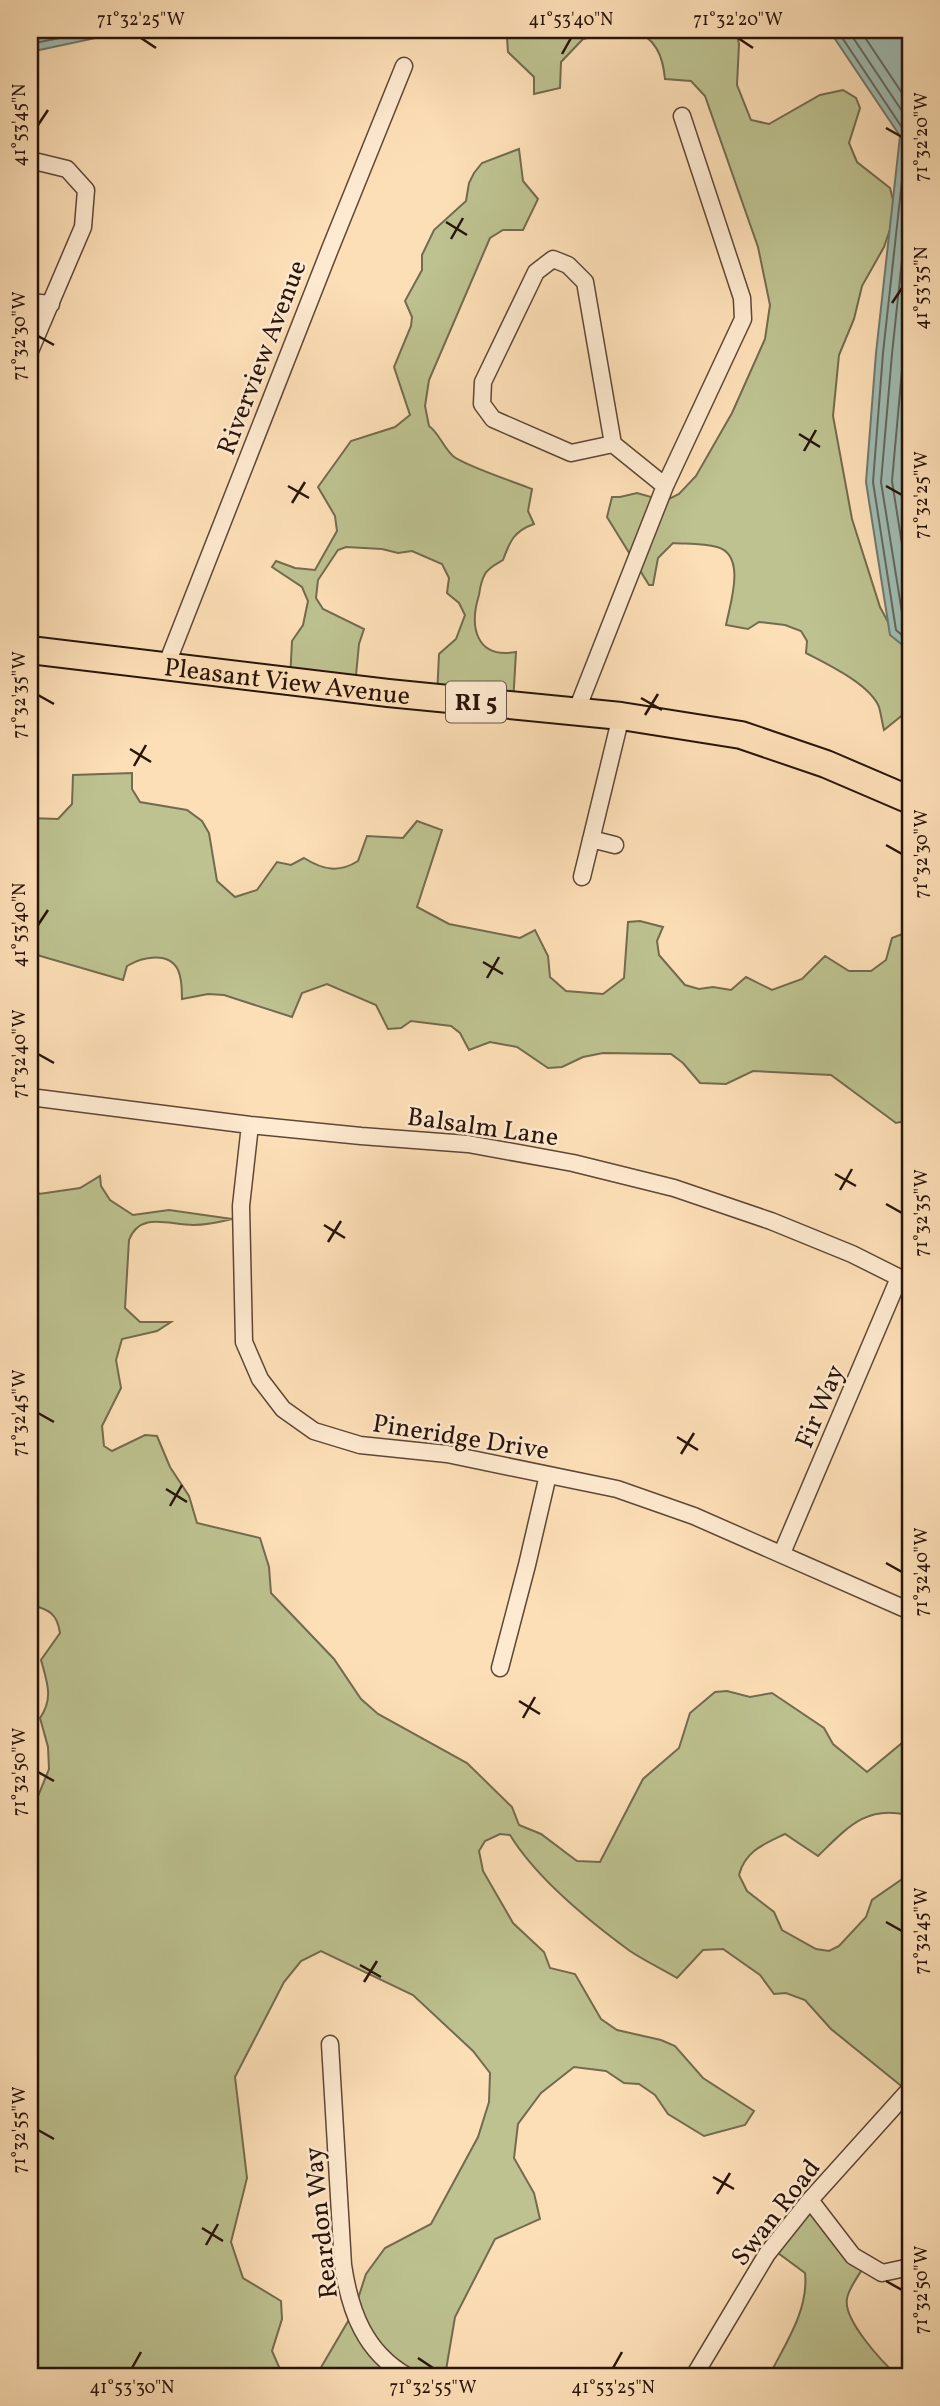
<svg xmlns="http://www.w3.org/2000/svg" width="940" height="2406" font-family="Vollkorn,serif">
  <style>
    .green { fill: #bdc290; stroke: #736b4d; stroke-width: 2 }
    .water { fill: #9fbcb2; stroke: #70796f; stroke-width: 2 }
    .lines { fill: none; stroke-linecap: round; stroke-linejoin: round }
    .shore { stroke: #64685e; stroke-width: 2 }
    .street-casing { stroke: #5e4735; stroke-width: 19 }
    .primary-casing { stroke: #29140a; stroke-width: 30 }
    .street { stroke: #feead0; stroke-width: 16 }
    .primary { stroke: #fddfb7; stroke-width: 26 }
    .ticks { fill: none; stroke: #29140a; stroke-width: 2.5 }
    .labels { text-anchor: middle; stroke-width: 5; stroke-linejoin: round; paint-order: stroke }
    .shield { fill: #feead0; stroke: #695445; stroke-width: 2 }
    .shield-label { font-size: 24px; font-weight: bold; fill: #29140a }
    .street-label { font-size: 26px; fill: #29140a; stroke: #feead0 }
    .neatline { fill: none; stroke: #29140a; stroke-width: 2.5 }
    .ticks-label { font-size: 18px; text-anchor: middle; fill: #29140a }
  </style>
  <rect width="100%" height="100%" fill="#fddfb7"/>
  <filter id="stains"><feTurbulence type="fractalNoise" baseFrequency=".00286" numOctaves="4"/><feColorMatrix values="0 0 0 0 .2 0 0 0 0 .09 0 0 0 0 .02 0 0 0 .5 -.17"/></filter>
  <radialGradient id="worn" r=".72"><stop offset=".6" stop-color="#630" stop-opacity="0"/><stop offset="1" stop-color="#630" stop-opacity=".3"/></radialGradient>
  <path class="green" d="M 501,30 L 625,30 L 583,39 L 561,62 L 560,88 L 534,94 L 534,77 L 508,52 L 507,38 Z
    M 632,30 L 736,30 L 739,44 L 737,85 L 751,120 L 769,124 L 820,95 L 843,90 L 856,98 L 860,108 L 849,143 L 857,162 L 890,188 L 896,212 L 884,247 L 862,286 L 854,319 L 839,355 L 833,416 L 852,519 L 880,607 L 895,635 L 910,652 L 910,709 L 884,730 C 882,722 881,714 879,707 C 870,684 827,664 806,653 L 807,641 L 801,631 L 785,625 L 759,622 L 748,629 L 726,625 C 730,604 747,555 717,547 C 703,543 687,544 673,543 L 658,558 L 653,585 L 649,585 L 607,517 L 612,497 L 620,497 L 637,493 L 665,501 L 679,494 L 696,476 L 732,413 L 765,339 L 770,305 L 758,247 L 705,96 L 691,81 L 665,79 C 663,57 656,37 632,30 Z
    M 519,149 L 523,181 L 538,199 L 523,230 L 503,230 L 490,238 L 429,380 L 425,406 L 429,426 C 439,433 443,447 453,456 C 465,466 515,482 532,489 L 528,511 L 534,524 C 514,531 510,541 503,560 C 496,564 489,567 485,574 C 482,579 480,588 479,595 C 469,627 476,659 516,652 L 513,704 L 437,697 L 439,654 L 456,639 L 465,615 L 459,603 L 447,593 L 449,578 L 442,564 L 412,551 L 398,553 L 382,549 L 346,547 L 338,550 L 318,580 L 316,598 L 323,609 L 364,629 L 359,644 L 355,686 L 290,680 L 292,641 L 303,625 L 308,601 L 302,587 L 272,567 L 276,561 L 295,568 L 315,570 L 337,531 L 335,516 L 318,487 L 351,441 L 395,427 L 410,415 L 394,367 L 411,326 L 412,317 L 405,301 L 422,270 L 422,255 L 434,230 L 466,201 L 469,183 L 474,173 L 482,163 Z
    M 132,773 L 132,789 L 140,802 L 187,810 L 202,821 L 209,833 L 217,881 L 235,897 L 257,890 L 277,862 L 291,865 L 304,858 C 323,870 339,873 358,861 L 367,836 L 403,838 L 417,821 L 442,830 L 417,907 L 449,924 L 520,938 L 535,930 L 548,956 L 550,977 L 566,991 L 603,994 L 624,978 L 628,922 L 640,921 L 663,927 L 657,941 L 659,955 L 685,985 L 699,989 L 713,987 L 731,990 L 746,977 L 772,990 L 802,979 L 825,956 L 849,971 L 871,971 L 886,960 L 892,938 L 910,931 L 910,1120 L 896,1123 L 831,1075 L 753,1071 L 726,1084 L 700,1083 L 683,1063 L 671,1054 L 603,1053 L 583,1057 L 562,1067 L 548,1068 L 517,1047 L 490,1042 L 469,1050 L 460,1033 L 451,1026 L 411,1021 L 401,1028 L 388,1029 L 376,1005 L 327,984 L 302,993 L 292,1017 L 224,995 L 208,994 L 182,999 C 182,990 182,978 178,970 C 169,951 142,957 127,966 L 123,980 L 30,953 L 30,818 L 58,819 L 72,804 L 73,775 Z
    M 30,1170 L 39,1194 L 80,1188 L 100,1176 L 101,1186 L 110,1200 L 133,1215 L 169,1210 L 232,1219 C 220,1222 206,1225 193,1225 C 169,1225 140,1211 129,1240 L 125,1308 L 140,1322 L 171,1322 L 157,1331 L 122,1339 L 116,1360 L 121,1388 L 102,1426 L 104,1446 L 112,1451 L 145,1435 L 157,1436 L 170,1467 L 189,1496 L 197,1523 L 260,1538 L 269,1567 L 271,1593 L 334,1659 L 361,1699 L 378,1714 L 467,1763 L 512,1807 L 519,1825 L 541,1834 L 577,1861 L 600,1862 L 643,1779 L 679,1748 L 690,1713 L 715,1692 L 727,1691 L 750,1697 L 772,1693 L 824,1728 L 833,1744 L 867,1772 L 902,1743 L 910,1741 L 910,1816 C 867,1803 846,1829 818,1856 L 785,1834 C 764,1844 745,1851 739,1875 L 747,1891 L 774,1912 L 782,1930 L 816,1949 L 829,1951 L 839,1946 L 866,1917 L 872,1900 L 908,1875 L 910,1877 L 910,2085 L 905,2089 L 831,2029 L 805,2000 L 786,1993 L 774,1994 L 760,1975 L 723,1949 L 703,1950 L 677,1978 C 662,1969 645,1961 630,1951 C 589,1921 537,1879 510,1835 L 500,1834 L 485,1841 L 479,1851 L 483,1871 L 513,1923 L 544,1952 L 550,1968 L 575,1974 L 601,2019 L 617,2030 L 661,2040 L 675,2046 L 703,2078 L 754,2111 L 745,2125 L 704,2136 L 668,2114 L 655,2095 L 639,2084 L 624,2083 L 606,2071 L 574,2067 L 541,2093 L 518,2124 L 514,2158 L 534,2193 L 540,2219 L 495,2239 L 455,2317 L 445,2376 L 316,2376 L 354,2311 L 366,2274 L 385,2248 L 431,2224 L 478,2137 L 489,2102 L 490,2073 L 473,2051 L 413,1995 L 321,1951 L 301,1961 L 284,1982 L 235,2077 L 247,2178 L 231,2242 L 243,2278 L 281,2301 L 282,2319 L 272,2351 L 283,2376 L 30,2376 L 30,1816 L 49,1769 L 48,1747 L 40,1718 C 54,1698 47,1682 41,1660 L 60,1633 C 57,1612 48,1610 30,1604 Z
    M 807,2201 L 865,2265 C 859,2275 848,2289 847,2299 C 843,2320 883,2363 898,2376 L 769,2376 C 785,2344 809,2310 805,2273 L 770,2247 Z"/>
  <path class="water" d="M 30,30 L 133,30 L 30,52 Z
    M 829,30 L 910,30 L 910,651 L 890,635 L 866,482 L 876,353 L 900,136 Z"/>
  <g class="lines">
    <path class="shore" d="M 837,30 L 907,135 L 883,353 L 873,482 L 896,630 L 910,642
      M 848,30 L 910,123
      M 860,30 L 910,105
      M 30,44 L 99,30
      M 910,184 L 892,354 L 881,482 L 904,625 L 910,631
      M 910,281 L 892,481 L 910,595"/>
    <defs>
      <path id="street" d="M 30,160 L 67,169 L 86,190 L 83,227 L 30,351
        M 30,302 L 51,304
        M 613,444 L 585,282 L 568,265 L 553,259 L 536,272 L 483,382 L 482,404 L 493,419 L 571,453 L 613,444 L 665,486
        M 166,666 L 330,249 L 404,66
        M 576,712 L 665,486 L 743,319 L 742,298 L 682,116
        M 591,839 L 615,845
        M 582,877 L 621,716
        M 30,1097 L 250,1125 L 361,1136 L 468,1144 L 573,1163 L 674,1188 L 771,1221 L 852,1254 L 910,1283
        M 250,1125 L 241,1206 L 244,1342 L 260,1379 L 283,1409 L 314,1431 L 360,1445 L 447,1454 L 617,1489 L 694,1516 L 910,1611
        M 782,1553 L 899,1278
        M 500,1668 L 527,1565 L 548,1475
        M 330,2044 L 343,2265 C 350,2312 365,2352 407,2376
        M 810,2200 L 853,2256 L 882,2273 L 910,2267
        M 694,2376 L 767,2254 L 810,2200 L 910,2089"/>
      <g id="primary">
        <path id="s1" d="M 30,650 L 388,693 L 621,716 L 741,735 L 826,764 L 910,800"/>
      </g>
    </defs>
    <use href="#street" class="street-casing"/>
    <use href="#primary" class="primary-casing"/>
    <use href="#street" class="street"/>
    <use href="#primary" class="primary"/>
  </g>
  <path class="ticks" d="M 141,38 L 156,48M 738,38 L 753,48M 562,54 L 571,38M 38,125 L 48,110M 886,128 L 902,137M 446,222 L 467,235M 451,239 L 463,218M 892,303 L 902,288M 38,336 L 54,345M 799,434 L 820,447M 804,451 L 816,430M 288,486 L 309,498M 886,486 L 902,495M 292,503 L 305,482M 38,695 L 54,704M 641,698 L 662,710M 645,715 L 658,694M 130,749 L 151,762M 134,766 L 146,745M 886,845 L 902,854M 38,925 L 48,910M 483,962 L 503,974M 487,978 L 499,957M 38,1054 L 54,1063M 835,1174 L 856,1186M 840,1190 L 852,1169M 886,1204 L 902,1213M 324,1225 L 345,1238M 328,1242 L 341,1221M 38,1413 L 54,1422M 677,1437 L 698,1450M 681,1454 L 694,1433M 166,1489 L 187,1502M 170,1506 L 182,1485M 886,1563 L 902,1572M 519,1701 L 540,1714M 523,1718 L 535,1697M 38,1772 L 54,1781M 886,1922 L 902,1931M 360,1965 L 381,1977M 364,1982 L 377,1961M 38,2130 L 54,2139M 713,2177 L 734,2189M 717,2194 L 730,2173M 202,2228 L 223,2241M 206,2245 L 218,2224M 886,2281 L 902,2290M 418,2358 L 433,2368M 132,2368 L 141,2352M 613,2368 L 622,2352"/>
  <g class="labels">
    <rect class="shield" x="446" y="681.5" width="60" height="41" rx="5"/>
    <g class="shield-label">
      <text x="476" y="710">RI 5</text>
    </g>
    <g class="street-label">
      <text transform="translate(261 357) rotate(-69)" y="9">Riverview Avenue</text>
      <text dy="9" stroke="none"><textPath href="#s1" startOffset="259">Pleasant View Avenue</textPath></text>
      <text transform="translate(483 1126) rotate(8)" y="9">Balsalm Lane</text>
      <text transform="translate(819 1406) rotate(-67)" y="9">Fir Way</text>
      <text transform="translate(461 1436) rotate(9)" y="9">Pineridge Drive</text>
      <text transform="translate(775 2212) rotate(-52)" y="9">Swan Road</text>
      <text transform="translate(320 2223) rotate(-96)" y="9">Reardon Way</text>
    </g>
  </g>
  <rect width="940" height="2406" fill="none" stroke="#fddfb7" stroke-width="77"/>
  <rect x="38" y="38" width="864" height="2330" class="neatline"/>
  <g class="ticks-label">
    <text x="141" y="25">71°32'25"W</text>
    <text x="571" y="25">41°53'40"N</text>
    <text x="738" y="25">71°32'20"W</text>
    <text transform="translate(19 125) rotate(-90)" y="6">41°53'45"N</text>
    <text transform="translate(921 137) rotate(-90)" y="6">71°32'20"W</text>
    <text transform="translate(921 288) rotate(-90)" y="6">41°53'35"N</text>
    <text transform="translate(19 336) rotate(-90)" y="6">71°32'30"W</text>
    <text transform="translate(921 495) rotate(-90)" y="6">71°32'25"W</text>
    <text transform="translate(19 695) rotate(-90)" y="6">71°32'35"W</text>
    <text transform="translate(921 854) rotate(-90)" y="6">71°32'30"W</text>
    <text transform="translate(19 925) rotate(-90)" y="6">41°53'40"N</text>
    <text transform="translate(19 1054) rotate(-90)" y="6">71°32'40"W</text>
    <text transform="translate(921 1213) rotate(-90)" y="6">71°32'35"W</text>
    <text transform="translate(19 1413) rotate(-90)" y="6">71°32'45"W</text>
    <text transform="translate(921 1572) rotate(-90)" y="6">71°32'40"W</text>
    <text transform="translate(19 1772) rotate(-90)" y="6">71°32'50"W</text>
    <text transform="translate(921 1931) rotate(-90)" y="6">71°32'45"W</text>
    <text transform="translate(19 2130) rotate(-90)" y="6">71°32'55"W</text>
    <text transform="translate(921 2290) rotate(-90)" y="6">71°32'50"W</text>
    <text x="132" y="2393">41°53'30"N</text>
    <text x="433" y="2393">71°32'55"W</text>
    <text x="613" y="2393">41°53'25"N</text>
  </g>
  <rect width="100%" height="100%" filter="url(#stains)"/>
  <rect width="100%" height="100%" fill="url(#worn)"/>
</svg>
